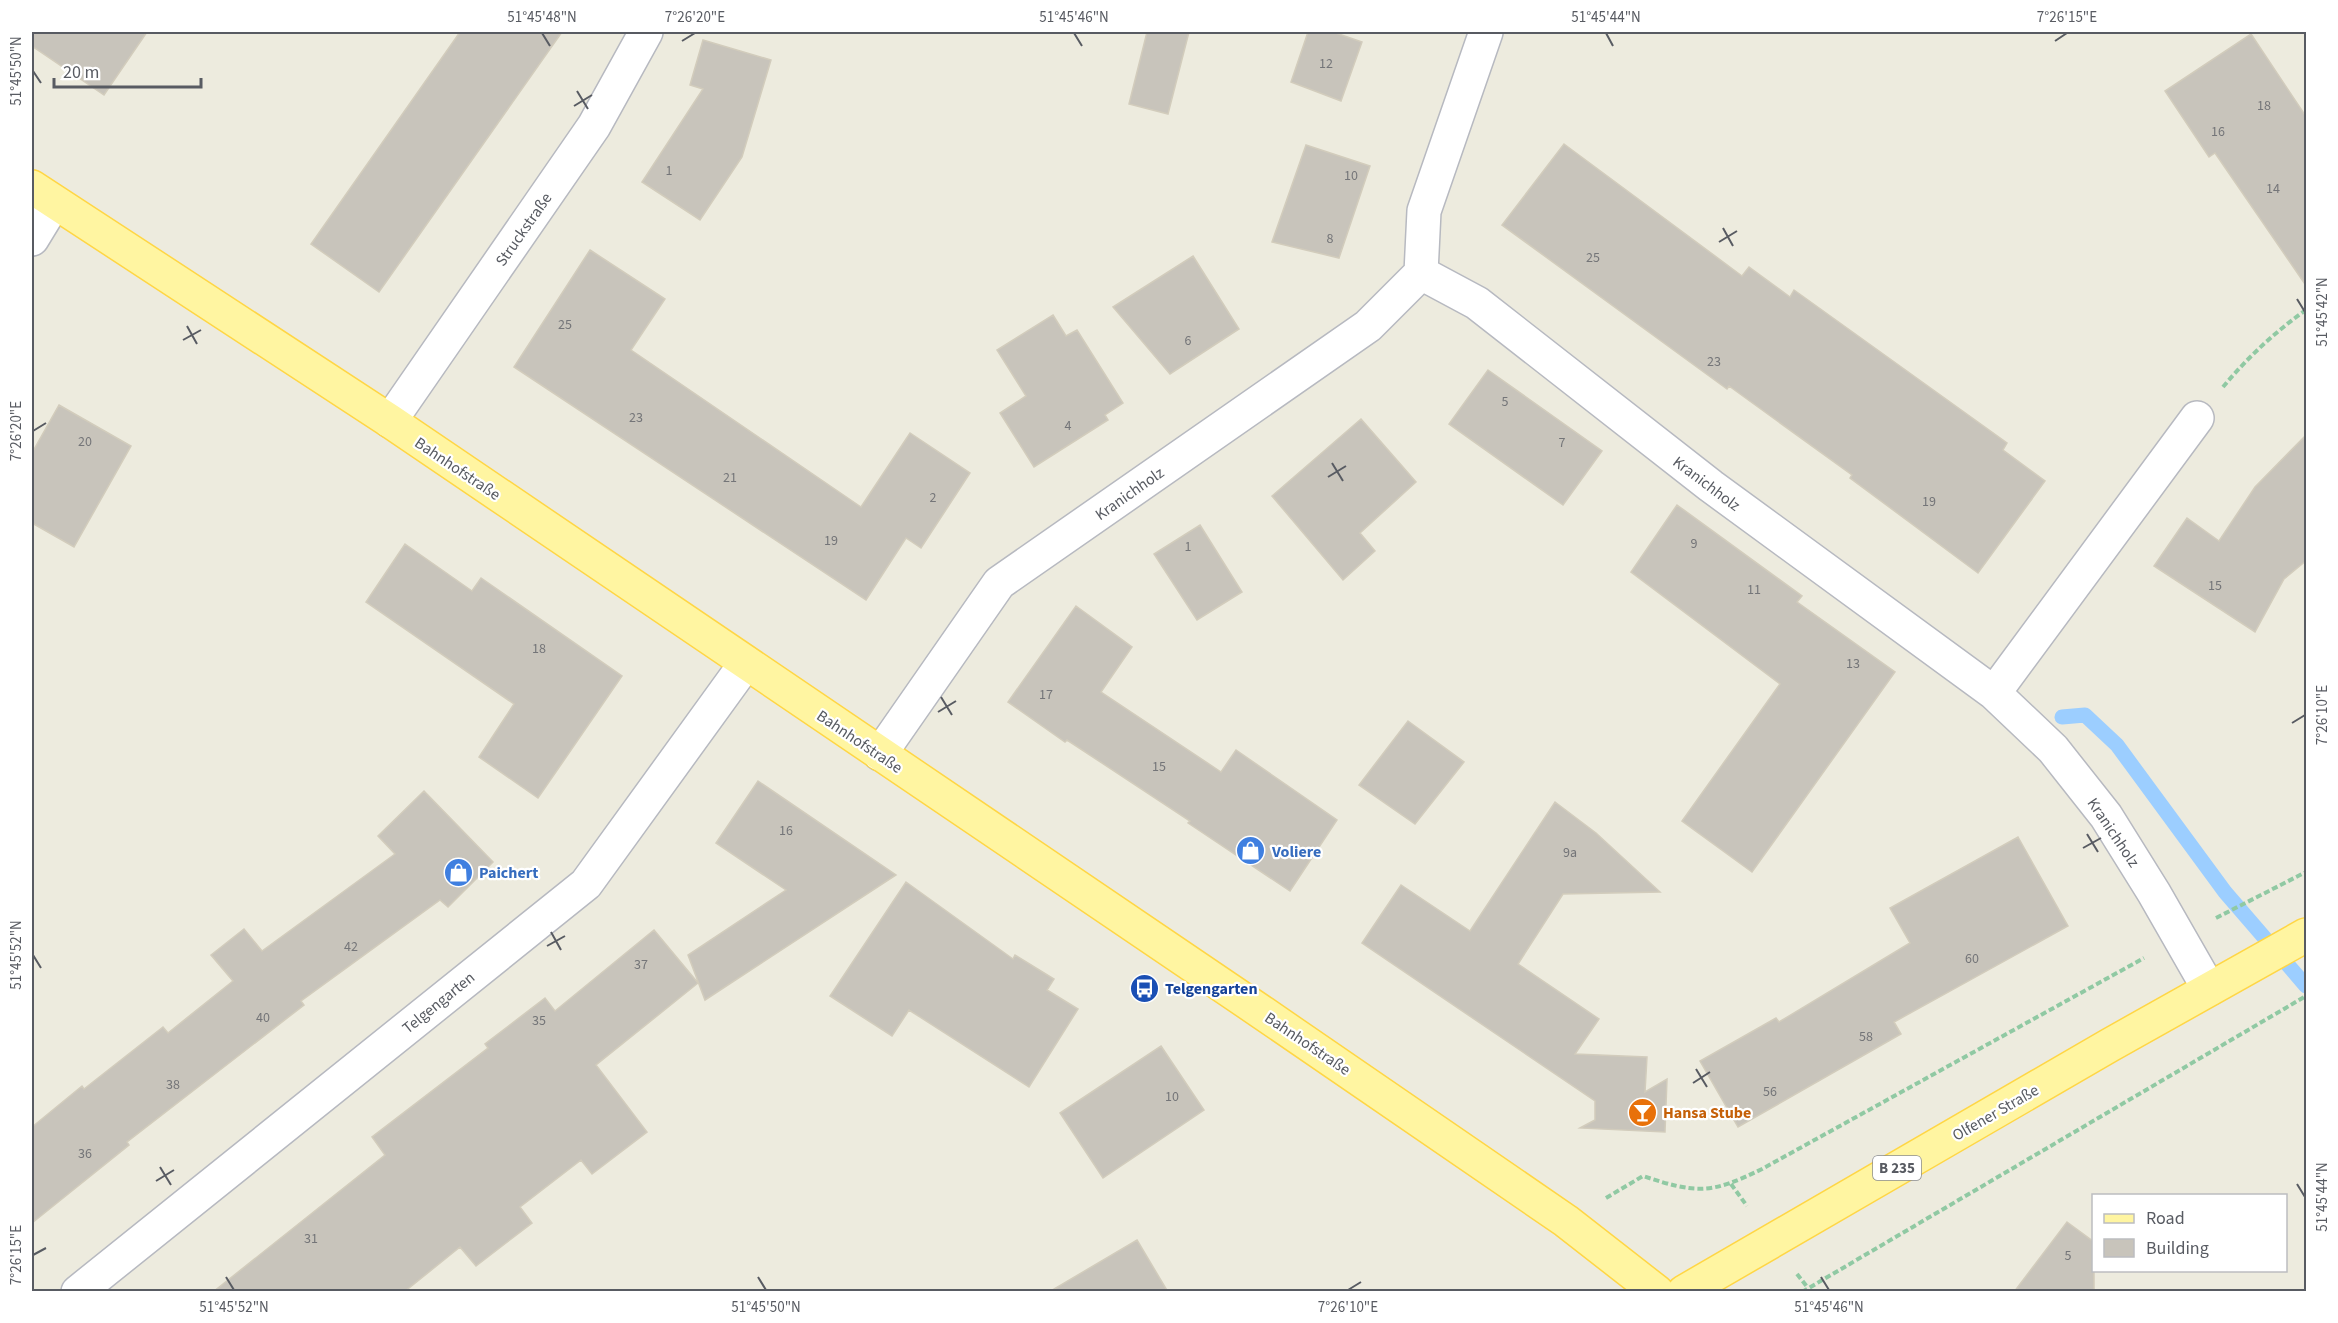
<svg xmlns="http://www.w3.org/2000/svg" width="2338" height="1323" font-family="'Source Sans 3',sans-serif">
  <style>
    .lines { fill: none; stroke-linecap: round; stroke-linejoin: round }
    .stream { stroke: #9cceff; stroke-width: 15 }
    .building { fill: #c8c4bb; stroke: #d2ccbc; stroke-width: 1.5 }
    .minor-casing { stroke: #b7b9c0; stroke-width: 36 }
    .major-casing { stroke: #ffd645; stroke-width: 36 }
    .path { stroke: #90c9a3; stroke-width: 4; stroke-dasharray: 6 3; stroke-linecap: butt }
    .minor { stroke: #fff; stroke-width: 33 }
    .major { stroke: #fff5a1; stroke-width: 33 }
    .ticks { fill: none; stroke: #585b62; stroke-width: 2 }
    .labels { text-anchor: middle; stroke-width: 4.5; stroke-linejoin: round; paint-order: stroke }
    .number-label { font-size: 14px; fill: #747578 }
    .shield { fill: #fff; stroke: #8a8c91; stroke-width: 1.5 }
    .shield-label { font-size: 15px; font-weight: bold; fill: #585b62 }
    .street-label { font-size: 16px; fill: #585b62; stroke: #fff }
    .shop-label { font-size: 16px; font-weight: bold; fill: #366cbe; stroke: #fff; text-anchor: start }
    .transit-label { font-size: 16px; font-weight: bold; fill: #164399; stroke: #fff; text-anchor: start }
    .food-label { font-size: 16px; font-weight: bold; fill: #c56008; stroke: #fff; text-anchor: start }
    .neatline { fill: none; stroke: #585b62; stroke-width: 2 }
    .ticks-label { font-size: 15px; text-anchor: middle; fill: #585b62 }
  </style>
  <rect width="100%" height="100%" fill="#edebde"/>
  <g class="lines">
    <path class="stream" d="M 2062,717 L 2085,715 L 2117,745 L 2225,892 L 2306,986"/>
  </g>
  <path class="building" d="M 32,32 L 147,32 L 104,95 L 32,46 Z
    M 460,32 L 562,32 L 379,292 L 311,244 Z
    M 1147,32 L 1189,32 L 1168,114 L 1129,104 Z
    M 1308,32 L 1333,32 L 1362,42 L 1341,101 L 1291,82 Z
    M 2251,34 L 2307,118 L 2307,287 L 2215,153 L 2209,157 L 2165,91 Z
    M 703,40 L 771,60 L 742,157 L 700,220 L 642,182 L 703,89 L 690,85 Z
    M 1564,144 L 1742,276 L 1749,267 L 1790,297 L 1794,290 L 2007,443 L 2003,450 L 2045,481 L 1978,573 L 1850,478 L 1852,475 L 1729,386 L 1727,389 L 1502,225 Z
    M 1306,145 L 1370,166 L 1339,258 L 1272,242 Z
    M 590,250 L 665,299 L 631,350 L 861,507 L 910,433 L 970,473 L 921,548 L 906,538 L 866,600 L 514,367 Z
    M 1193,256 L 1239,329 L 1170,374 L 1113,307 Z
    M 1053,315 L 1066,336 L 1077,330 L 1123,403 L 1105,415 L 1108,420 L 1034,467 L 1000,413 L 1026,396 L 997,350 Z
    M 1488,370 L 1602,451 L 1563,505 L 1449,424 Z
    M 59,405 L 131,446 L 74,547 L 32,523 L 32,453 Z
    M 1361,419 L 1416,482 L 1360,533 L 1375,551 L 1343,580 L 1272,496 Z
    M 2307,434 L 2307,560 L 2284,579 L 2255,632 L 2154,566 L 2187,518 L 2219,541 L 2255,487 Z
    M 1677,505 L 1802,596 L 1797,602 L 1895,672 L 1752,872 L 1682,821 L 1780,684 L 1631,572 Z
    M 1200,525 L 1242,592 L 1197,620 L 1154,554 Z
    M 405,544 L 472,591 L 481,578 L 622,676 L 538,798 L 479,757 L 514,704 L 366,602 Z
    M 1076,606 L 1132,647 L 1101,692 L 1221,772 L 1236,750 L 1337,820 L 1290,891 L 1188,823 L 1190,821 L 1067,740 L 1065,742 L 1008,702 Z
    M 1408,721 L 1464,762 L 1415,824 L 1359,785 Z
    M 758,781 L 896,875 L 705,1000 L 688,955 L 786,890 L 716,843 Z
    M 424,791 L 493,862 L 448,907 L 440,900 L 301,1001 L 304,1005 L 127,1142 L 129,1145 L 32,1223 L 32,1127 L 82,1086 L 84,1089 L 163,1027 L 168,1033 L 233,981 L 211,955 L 244,929 L 262,951 L 395,854 L 378,836 Z
    M 1555,802 L 1596,833 L 1660,892 L 1563,894 L 1518,964 L 1599,1019 L 1575,1054 L 1647,1057 L 1645,1092 L 1667,1079 L 1665,1132 L 1580,1128 L 1595,1120 L 1595,1101 L 1362,943 L 1401,885 L 1470,931 Z
    M 2018,837 L 2068,926 L 1894,1022 L 1901,1034 L 1738,1127 L 1700,1061 L 1776,1018 L 1779,1022 L 1910,943 L 1890,908 Z
    M 906,882 L 1013,959 L 1015,955 L 1054,979 L 1047,990 L 1078,1009 L 1029,1087 L 909,1010 L 892,1036 L 830,996 Z
    M 654,930 L 698,983 L 596,1065 L 647,1132 L 592,1174 L 581,1160 L 520,1207 L 532,1223 L 476,1266 L 460,1247 L 404,1292 L 213,1292 L 385,1155 L 372,1137 L 488,1048 L 485,1044 L 545,998 L 555,1011 Z
    M 1161,1046 L 1204,1110 L 1103,1178 L 1060,1113 Z
    M 2067,1222 L 2094,1242 L 2094,1292 L 2014,1292 Z
    M 1137,1240 L 1168,1292 L 1049,1292 Z"/>
  <g class="lines">
    <defs>
      <path id="minor" d="M 32,239 L 54,203
        M 1421,273 L 1477,303 L 1711,486 L 1994,693 L 2053,749 L 2106,816 L 2154,893 L 2209,989
        M 390,421 L 594,126 L 646,32
        M 1994,693 L 2197,418
        M 880,754 L 999,583 L 1368,326 L 1421,273 L 1424,211 L 1486,32
        M 78,1292 L 586,884 L 746,663"/>
      <path id="major" d="M 32,187 L 390,421 L 1263,1013 L 1566,1221 L 1657,1292
        M 1684,1292 L 2110,1045 L 2306,935"/>
    </defs>
    <use href="#minor" class="minor-casing"/>
    <use href="#major" class="major-casing"/>
    <path class="path" d="M 2223,387 C 2247,358 2276,331 2306,310
      M 2216,918 L 2306,872
      M 1731,1184 L 1747,1206
      M 1606,1198 L 1643,1176 C 1697,1194 1711,1194 1762,1169 L 2144,958
      M 1797,1274 L 1808,1288
      M 1802,1292 L 2306,996"/>
    <use href="#minor" class="minor"/>
    <use href="#major" class="major"/>
  </g>
  <path class="ticks" d="M 542,33 L 550,46M 1074,33 L 1082,46M 1606,33 L 1613,46M 682,41 L 695,33M 2055,41 L 2067,33M 33,71 L 41,83M 577,91 L 588,109M 574,106 L 592,95M 1723,228 L 1733,246M 1719,242 L 1737,231M 2297,299 L 2305,312M 187,326 L 197,344M 183,340 L 201,330M 33,431 L 46,423M 1332,463 L 1343,481M 1328,477 L 1346,466M 941,697 L 952,715M 938,712 L 956,701M 2292,723 L 2305,715M 2087,834 L 2098,852M 2083,848 L 2101,838M 551,932 L 561,950M 547,946 L 565,936M 33,955 L 41,968M 1696,1069 L 1707,1087M 1693,1083 L 1710,1072M 160,1167 L 171,1185M 156,1181 L 174,1170M 2297,1184 L 2305,1197M 33,1255 L 46,1248M 226,1277 L 234,1290M 758,1277 L 766,1290M 1821,1277 L 1829,1290M 1348,1290 L 1361,1282"/>
  <defs>
    <symbol id="shop-disc" viewBox="-11 -11 22 22"><circle r="9.5" fill="#3f7fe0" stroke="#fff"/><path d="M-5-2.5h2.3a2.7 3.5 0 0 1 5.4 0H5L5.5 6h-11ZM-1.5-2.5h3a1.5 2.3 0 0 0-3 0Z" fill="#fff"/></symbol>
    <symbol id="bus-disc" viewBox="-11 -11 22 22"><circle r="9.5" fill="#1a4fb4" stroke="#fff"/><path d="M-5-6H5V4H4V6H2V4H-2V6H-4V4H-5ZM-3.5-4V0h7V-4ZM-3.5 1.2v1.5H-2V1.2ZM2 1.2v1.5H3.5V1.2Z" fill="#fff"/></symbol>
    <symbol id="bar-disc" viewBox="-11 -11 22 22"><circle r="9.5" fill="#e8710a" stroke="#fff"/><path d="M-6-5H6L.8 .8V4.5H3.5V6h-7V4.5H-.8V.8Z" fill="#fff"/></symbol>
  </defs>
  <g fill-rule="evenodd">
    <use href="#shop-disc" x="1234" y="834" width="33" height="33"/>
    <use href="#shop-disc" x="442" y="856" width="33" height="33"/>
    <use href="#bus-disc" x="1128" y="972" width="33" height="33"/>
    <use href="#bar-disc" x="1626" y="1096" width="33" height="33"/>
  </g>
  <g class="labels">
    <g class="number-label">
      <text x="1326" y="68">12</text>
      <text x="2264" y="110">18</text>
      <text x="2218" y="136">16</text>
      <text x="669" y="175">1</text>
      <text x="1351" y="180">10</text>
      <text x="2273" y="193">14</text>
      <text x="1330" y="243">8</text>
      <text x="1593" y="262">25</text>
      <text x="565" y="329">25</text>
      <text x="1188" y="345">6</text>
      <text x="1714" y="366">23</text>
      <text x="1505" y="406">5</text>
      <text x="636" y="422">23</text>
      <text x="1068" y="430">4</text>
      <text x="85" y="446">20</text>
      <text x="1562" y="447">7</text>
      <text x="730" y="482">21</text>
      <text x="933" y="502">2</text>
      <text x="1929" y="506">19</text>
      <text x="831" y="545">19</text>
      <text x="1694" y="548">9</text>
      <text x="1188" y="551">1</text>
      <text x="2215" y="590">15</text>
      <text x="1754" y="594">11</text>
      <text x="539" y="653">18</text>
      <text x="1853" y="668">13</text>
      <text x="1046" y="699">17</text>
      <text x="1159" y="771">15</text>
      <text x="786" y="835">16</text>
      <text x="1570" y="857">9a</text>
      <text x="351" y="951">42</text>
      <text x="1972" y="963">60</text>
      <text x="641" y="969">37</text>
      <text x="263" y="1022">40</text>
      <text x="539" y="1025">35</text>
      <text x="1866" y="1041">58</text>
      <text x="173" y="1089">38</text>
      <text x="1770" y="1096">56</text>
      <text x="1172" y="1101">10</text>
      <text x="85" y="1158">36</text>
      <text x="311" y="1243">31</text>
      <text x="2068" y="1260">5</text>
    </g>
    <rect class="shield" x="1873" y="1156" width="48" height="24" rx="4.5"/>
    <g class="shield-label">
      <text x="1897" y="1173">B 235</text>
    </g>
    <g class="street-label">
      <text transform="translate(523 229) rotate(-55)" y="6">Struckstraße</text>
      <text transform="translate(458 468) rotate(34)" y="6">Bahnhofstraße</text>
      <text transform="translate(1707 483) rotate(37)" y="6">Kranichholz</text>
      <text transform="translate(1129 493) rotate(-35)" y="6">Kranichholz</text>
      <text transform="translate(860 741) rotate(34)" y="6">Bahnhofstraße</text>
      <text transform="translate(2114 832) rotate(56)" y="6">Kranichholz</text>
      <text transform="translate(438 1002) rotate(-39)" y="6">Telgengarten</text>
      <text transform="translate(1308 1043) rotate(34)" y="6">Bahnhofstraße</text>
      <text transform="translate(1995 1112) rotate(-30)" y="6">Olfener Straße</text>
    </g>
    <g class="shop-label">
      <text x="1272" y="857">Voliere</text>
      <text x="479" y="878">Paichert</text>
    </g>
    <g class="transit-label">
      <text x="1165" y="994">Telgengarten</text>
    </g>
    <g class="food-label">
      <text x="1663" y="1118">Hansa Stube</text>
    </g>
  </g>
  <rect width="2338" height="1323" fill="none" stroke="#ffffff" stroke-width="66"/>
  <rect x="2092" y="1194" width="195" height="78" fill="#ffffff" stroke="#bcbdc0" stroke-width="1.5"/>
  <rect x="2104" y="1214" width="30" height="9" fill="#fff5a1" stroke="#bcbdc0" stroke-width="1.5"/>
  <text x="2146" y="1224" font-size="18" fill="#585b62">Road</text>
  <rect x="2104" y="1239" width="30" height="18" fill="#c8c4bb" stroke="#bcbdc0" stroke-width="1.5"/>
  <text x="2146" y="1254" font-size="18" fill="#585b62">Building</text>
  <path d="M54 78v9h147v-9" fill="none" stroke="#585b62" stroke-width="3"/>
  <text x="63" y="78" font-size="18" fill="#585b62" stroke="#ffffff" stroke-width="4.5" paint-order="stroke">20 m</text>
  <rect x="33" y="33" width="2272" height="1257" class="neatline"/>
  <g class="ticks-label">
    <text x="542" y="22">51°45'48"N</text>
    <text x="695" y="22">7°26'20"E</text>
    <text x="1074" y="22">51°45'46"N</text>
    <text x="1606" y="22">51°45'44"N</text>
    <text x="2067" y="22">7°26'15"E</text>
    <text transform="translate(16 71) rotate(-90)" y="5">51°45'50"N</text>
    <text transform="translate(2322 312) rotate(-90)" y="5">51°45'42"N</text>
    <text transform="translate(16 431) rotate(-90)" y="5">7°26'20"E</text>
    <text transform="translate(2322 715) rotate(-90)" y="5">7°26'10"E</text>
    <text transform="translate(16 955) rotate(-90)" y="5">51°45'52"N</text>
    <text transform="translate(2322 1197) rotate(-90)" y="5">51°45'44"N</text>
    <text transform="translate(16 1255) rotate(-90)" y="5">7°26'15"E</text>
    <text x="234" y="1312">51°45'52"N</text>
    <text x="766" y="1312">51°45'50"N</text>
    <text x="1348" y="1312">7°26'10"E</text>
    <text x="1829" y="1312">51°45'46"N</text>
  </g>
</svg>
